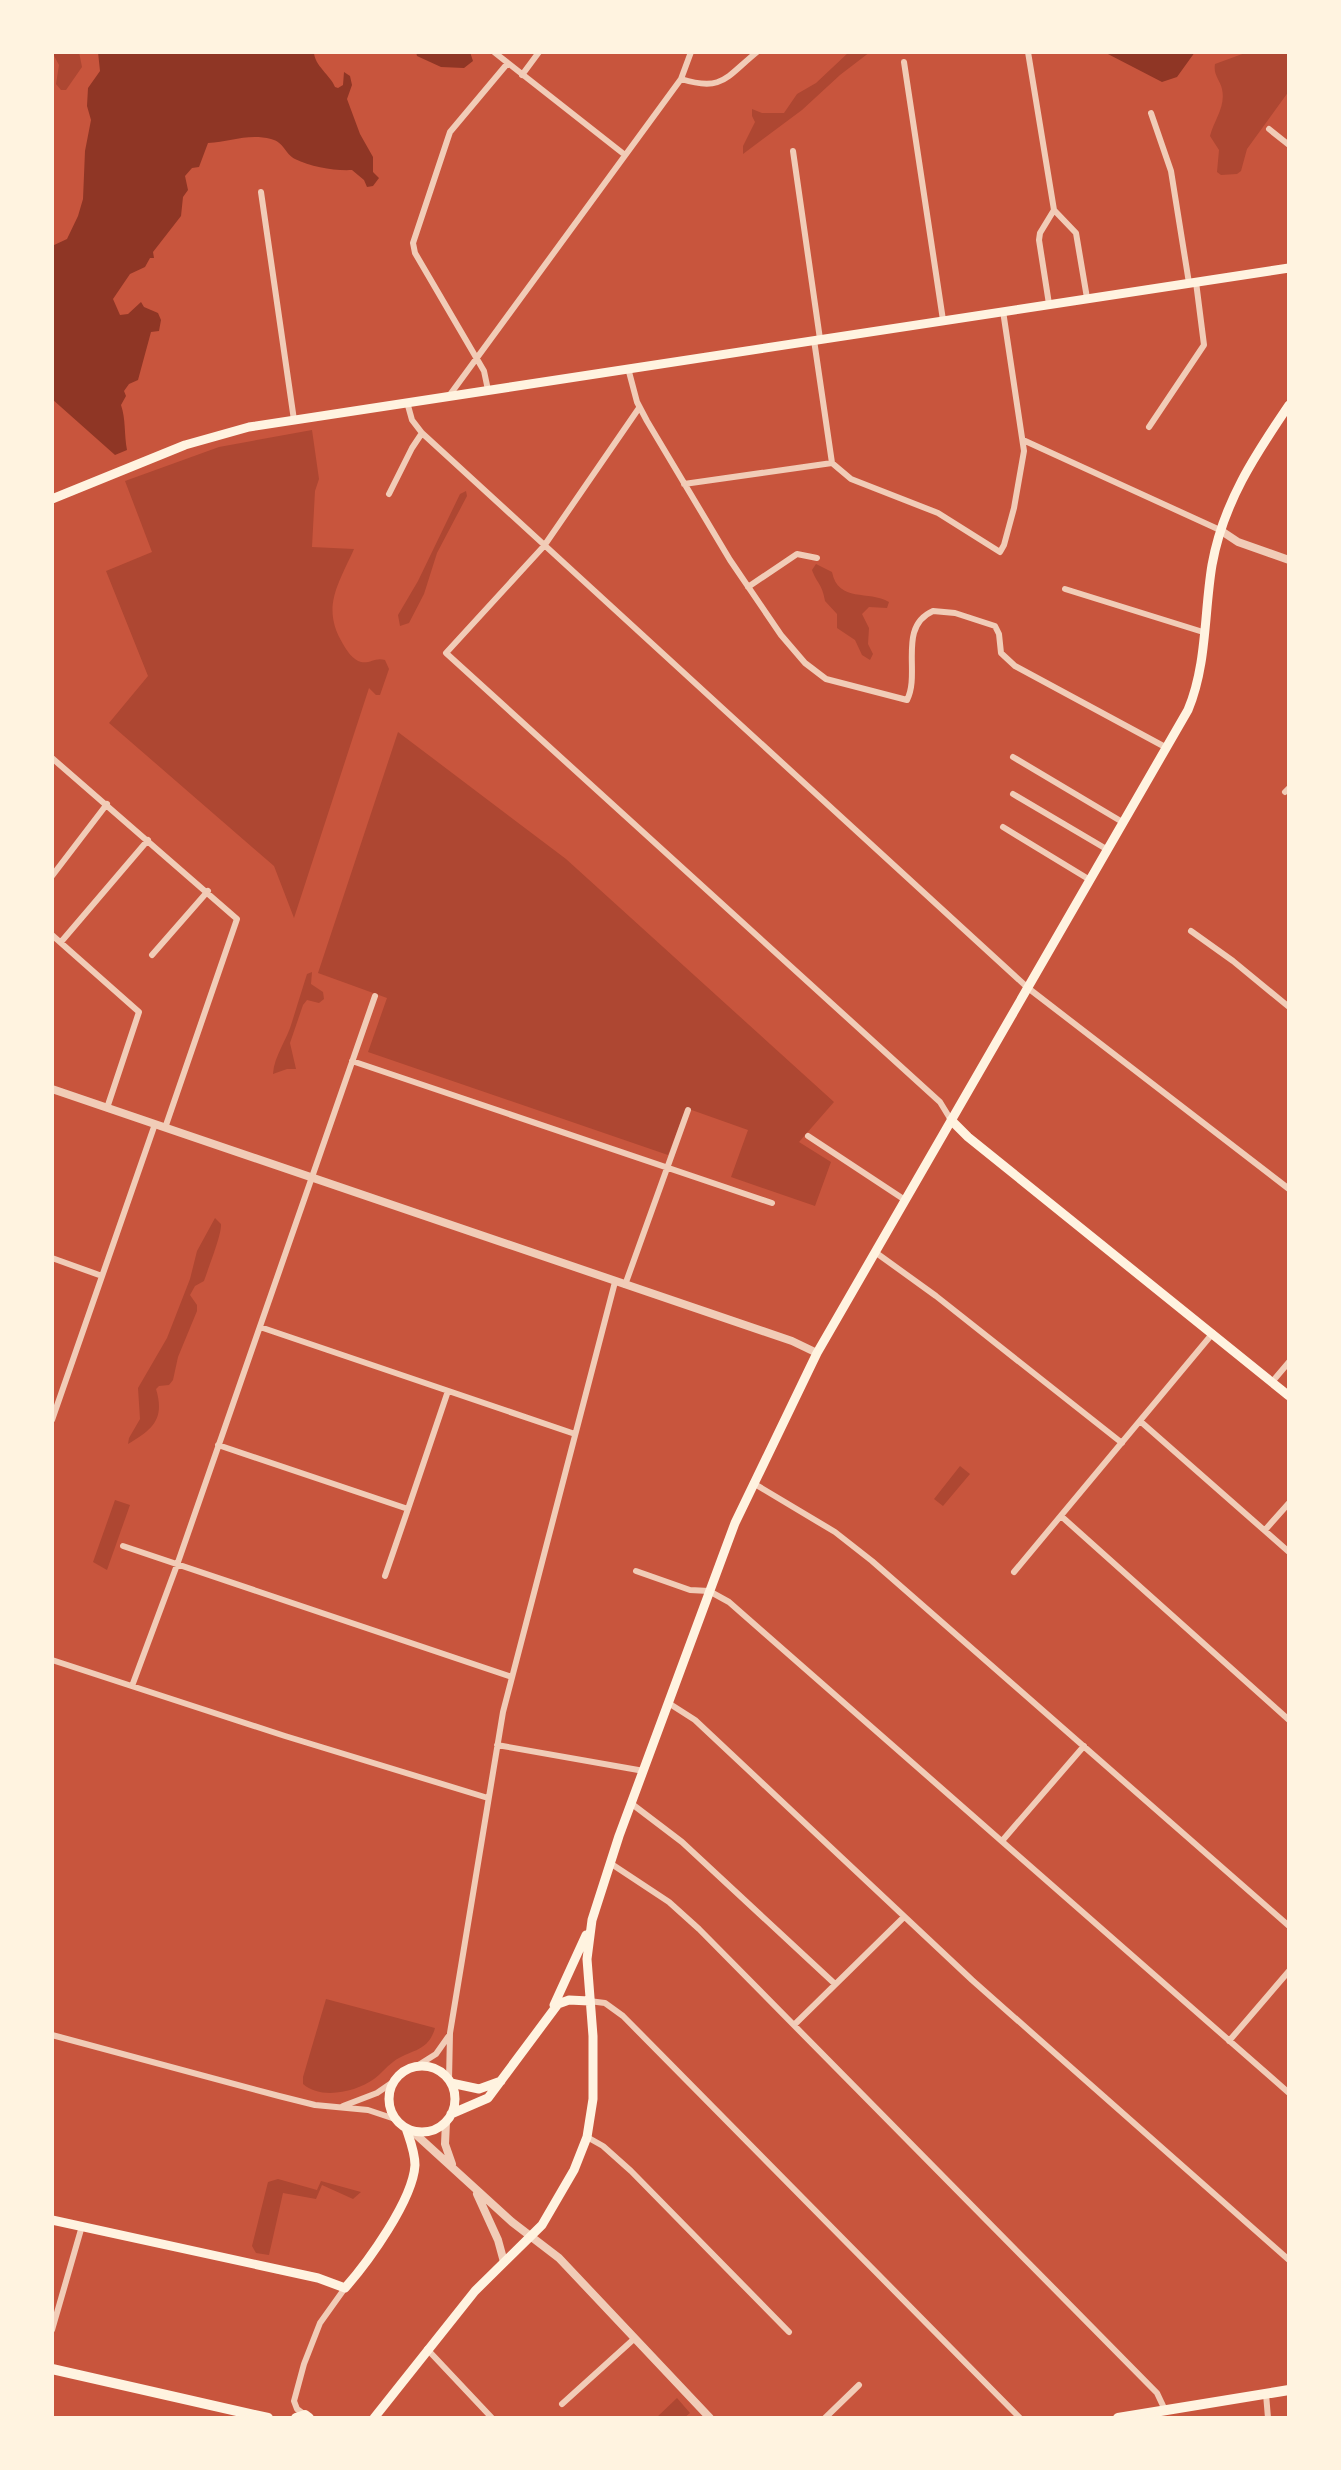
<svg xmlns="http://www.w3.org/2000/svg" width="1341" height="2470" font-family="'Times New Roman',serif">
  <style>
    .green { fill: #ae4732 }
    .water { fill: #8f3625 }
    .lines { fill: none; stroke-linecap: round; stroke-linejoin: round }
    .minor { stroke: #f1ccb7; stroke-width: 6 }
    .tertiary { stroke: #f1ccb7; stroke-width: 8 }
    .secondary { stroke: #fff3e0; stroke-width: 9 }
    .primary { stroke: #fff3e0; stroke-width: 10 }
  </style>
  <rect width="100%" height="100%" fill="#c8553d"/>
  <path class="green" d="M 52,52 L 79,52 L 82,67 L 66,90 L 61,90 L 56,84 L 59,65 Z
    M 849,52 L 870,52 L 840,75 L 802,110 L 743,154 L 743,146 L 755,122 L 752,116 L 752,109 L 762,113 L 784,113 L 797,94 L 816,83 Z
    M 1289,52 L 1289,91 L 1247,149 L 1241,171 L 1237,174 L 1221,175 L 1217,172 L 1219,150 L 1210,136 C 1214,120 1226,107 1222,89 C 1220,80 1213,75 1215,64 L 1245,53 Z
    M 312,430 L 319,479 L 315,491 L 312,547 L 354,549 C 338,585 321,608 343,644 C 347,651 353,660 361,662 C 370,664 375,657 385,660 L 389,669 L 380,695 L 376,695 L 369,688 L 294,918 L 274,866 L 109,723 L 148,676 L 106,571 L 152,552 L 125,481 L 219,447 Z
    M 466,491 L 467,496 L 437,553 L 424,594 L 409,623 L 400,626 L 398,615 L 418,581 L 460,494 Z
    M 816,564 L 832,572 C 838,603 869,590 889,602 L 887,608 L 869,607 L 862,614 L 869,628 L 868,644 L 873,654 L 870,660 L 862,655 L 855,640 L 837,628 L 837,614 L 825,601 C 822,583 817,584 812,570 Z
    M 398,732 L 566,859 L 834,1102 L 799,1142 L 831,1162 L 815,1206 L 731,1177 L 748,1130 L 686,1108 L 668,1155 L 368,1052 L 387,998 L 318,973 Z
    M 312,972 L 311,984 L 323,992 L 324,999 L 319,1003 L 307,1000 L 303,1005 L 290,1043 L 296,1069 L 287,1069 L 273,1074 C 274,1056 287,1040 292,1022 C 297,1006 302,990 307,974 Z
    M 215,1218 L 221,1224 C 222,1234 208,1269 204,1281 L 195,1286 L 190,1295 L 197,1305 L 197,1311 L 178,1357 L 173,1380 L 169,1385 L 159,1386 L 156,1389 C 165,1419 153,1429 128,1444 L 129,1438 L 140,1419 L 138,1388 L 167,1338 L 190,1279 L 197,1251 Z
    M 960,1466 L 970,1474 L 943,1506 L 934,1499 Z
    M 115,1500 L 130,1505 L 107,1570 L 93,1562 Z
    M 326,1999 L 435,2028 C 428,2053 410,2049 393,2062 C 386,2067 381,2074 374,2079 C 356,2092 321,2100 303,2084 L 303,2077 Z
    M 278,2179 L 317,2190 L 321,2181 L 361,2192 L 353,2199 L 322,2185 L 316,2199 L 283,2193 L 269,2255 L 256,2253 L 252,2246 L 268,2182 Z
    M 677,2398 L 690,2413 L 684,2418 L 656,2418 Z"/>
  <path class="water" d="M 98,52 L 314,52 C 314,65 331,76 335,87 L 338,88 L 343,85 L 344,72 L 350,76 L 352,85 L 347,99 L 360,134 L 373,157 L 373,172 L 379,178 L 373,186 L 367,187 L 364,180 L 352,170 C 335,171 311,167 295,159 C 285,154 284,142 271,139 C 248,133 230,142 208,143 L 199,167 L 192,168 L 185,176 L 188,190 L 183,197 L 181,216 L 153,252 L 154,258 L 150,258 L 145,267 L 130,274 L 113,299 L 120,315 L 128,314 L 141,302 L 144,307 L 158,313 L 161,320 L 159,331 L 151,332 L 138,380 L 129,384 L 124,391 L 126,396 L 121,405 C 126,420 124,434 127,450 L 115,455 L 52,399 L 52,246 L 67,239 L 78,216 L 83,199 L 85,151 L 91,120 L 87,106 L 88,88 L 100,71 Z
    M 416,52 L 470,52 L 473,61 L 464,68 L 441,67 L 417,56 Z
    M 1104,52 L 1195,52 L 1177,77 L 1162,82 Z"/>
  <g class="lines">
    <path class="minor" d="M 494,52 L 625,155
      M 1028,52 L 1054,210 L 1076,233 L 1087,298
      M 904,62 L 943,320
      M 522,75 L 539,52
      M 681,79 C 723,92 726,77 757,52
      M 1151,113 L 1171,171 L 1189,283
      M 1269,129 L 1289,145
      M 793,151 L 820,339
      M 261,192 L 294,420
      M 1049,304 L 1039,240 L 1040,233 L 1054,210
      M 814,340 L 832,463
      M 628,368 L 637,402 L 647,421 L 730,560 L 781,635 L 805,663 L 826,679 L 907,700 C 921,673 897,627 933,611 L 955,613 L 995,626 L 999,634 L 1001,653 L 1015,666 L 1167,748
      M 488,390 L 484,371 L 415,253 L 413,243 L 450,132 L 507,64
      M 449,396 L 681,79 L 691,52
      M 407,402 L 412,420 L 422,433 L 1028,988 L 1289,1189
      M 639,408 L 544,546 L 446,653 L 940,1102 L 951,1120
      M 1149,427 L 1204,345 L 1196,282
      M 1023,440 L 1220,530
      M 832,463 L 851,479 L 938,513 L 1000,552 L 1004,545 L 1014,508 L 1024,451 L 1003,311
      M 684,484 L 832,463
      M 389,494 L 412,448 L 422,433
      M 748,587 L 797,554 L 817,558
      M 1065,589 L 1203,632
      M 1013,757 L 1124,823
      M 52,758 L 237,919 L 165,1128
      M 1285,792 L 1289,788
      M 1013,794 L 1108,850
      M 1003,827 L 1090,880
      M 52,876 L 107,804
      M 1191,931 L 1233,961 L 1289,1007
      M 52,935 L 139,1012 L 107,1108
      M 61,942 L 148,840
      M 152,955 L 208,891
      M 352,1061 L 772,1203
      M 808,1136 L 905,1200
      M 875,1252 L 936,1296 L 1122,1443
      M 52,1258 L 102,1276
      M 625,1285 L 688,1110
      M 260,1327 L 575,1434
      M 1272,1382 L 1289,1362
      M 52,1420 L 155,1124
      M 1140,1421 L 1289,1552
      M 218,1445 L 408,1509 L 448,1391
      M 753,1483 L 835,1532 L 872,1561 L 1289,1926
      M 1061,1516 L 1289,1720
      M 1265,1530 L 1289,1503
      M 123,1546 L 512,1677
      M 636,1571 L 690,1590 L 709,1591 L 729,1602 L 1289,2093
      M 1014,1572 L 1213,1333
      M 385,1576 L 408,1509
      M 52,1660 L 285,1736 L 488,1798
      M 132,1686 L 177,1565 L 375,996
      M 670,1704 L 695,1720 L 972,1980 L 1289,2260
      M 497,1745 L 644,1771
      M 632,1804 L 682,1842 L 835,1984
      M 1002,1841 L 1084,1746
      M 610,1863 L 669,1902 L 699,1929 L 1157,2393 L 1165,2410
      M 589,2001 L 605,2003 L 623,2016 L 1020,2418
      M 794,2025 L 904,1917
      M 52,2035 L 279,2096 L 315,2105 L 368,2110 L 395,2119
      M 1229,2041 L 1289,1971
      M 417,2066 L 436,2054 L 448,2037
      M 449,2080 L 450,2033 L 503,1712 L 615,1282
      M 343,2106 L 377,2093 L 393,2082
      M 587,2137 L 603,2146 L 631,2171 L 789,2332
      M 52,2330 L 82,2226
      M 427,2349 L 492,2418
      M 1266,2394 L 1268,2418
      M 562,2404 L 635,2338
      M 305,2415 L 297,2409 L 294,2401 L 304,2364 L 320,2323 L 345,2288
      M 825,2418 L 859,2385"/>
    <path class="tertiary" d="M 1220,530 L 1238,542 L 1289,560
      M 52,1089 L 792,1341 L 817,1353
      M 446,2122 L 445,2144 L 452,2164
      M 411,2130 L 512,2222 L 559,2258 L 710,2418
      M 477,2194 L 498,2240 L 504,2262"/>
    <path class="secondary" d="M 52,499 L 185,445 L 249,427 L 1289,268
      M 951,1120 L 968,1137 L 1289,1396
      M 554,2005 L 586,1935
      M389 2099a33 33 0 1 1 66 0a33 33 0 1 1-66 0Z
      M 451,2083 L 479,2089 L 501,2081
      M 451,2114 L 488,2098 L 558,2004 L 569,2000 L 589,2001
      M 52,2220 L 318,2278 L 345,2288 C 368,2262 413,2200 415,2165 C 415,2152 410,2140 406,2128
      M 374,2418 L 475,2291 L 542,2225 L 574,2170 L 587,2137 L 593,2099 L 593,2036 L 587,1959 L 592,1920 L 619,1836 L 735,1523 L 817,1353 L 1188,710 C 1207,665 1204,613 1212,565 C 1223,503 1255,455 1289,405"/>
    <path class="primary" d="M 52,2369 L 268,2418
      M 296,2418 L 305,2415 L 309,2418
      M 1118,2418 L 1289,2390"/>
  </g>
  <rect width="1341" height="2470" fill="none" stroke="#fff3e0" stroke-width="108"/>
</svg>
